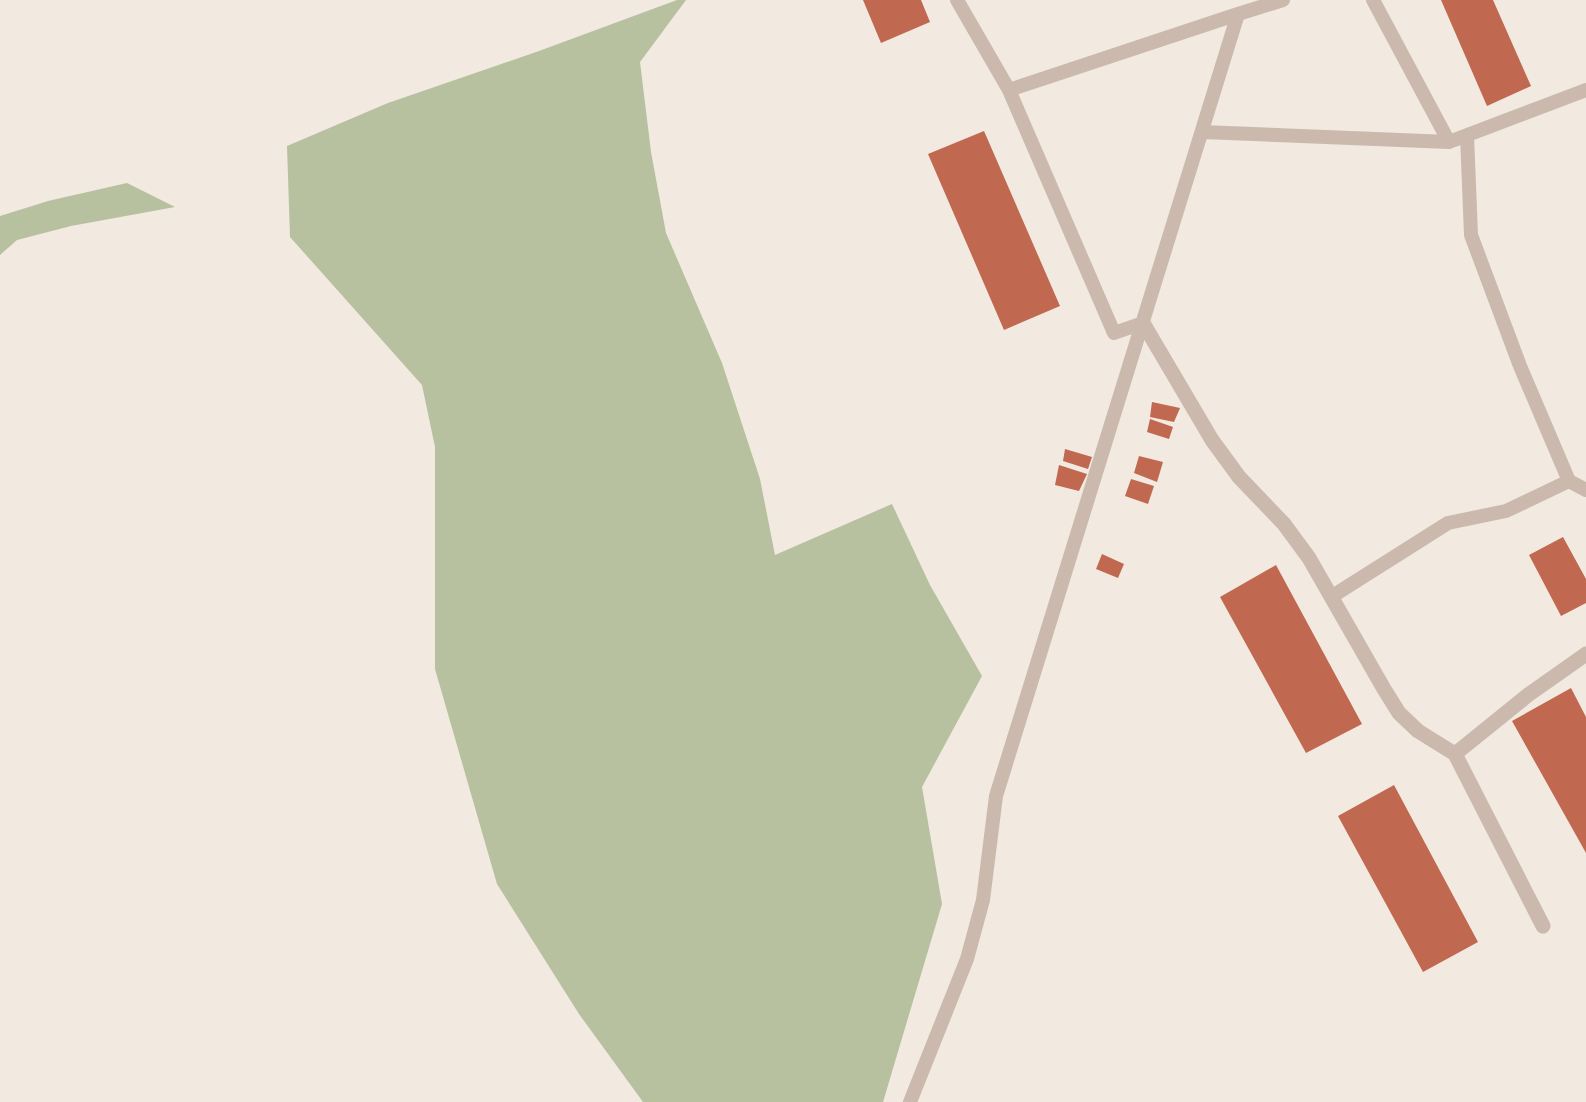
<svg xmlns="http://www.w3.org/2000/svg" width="1586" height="1102" font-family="'DejaVu Sans',sans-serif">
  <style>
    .green { fill: #b7c1a0 }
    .building { fill: #c16850 }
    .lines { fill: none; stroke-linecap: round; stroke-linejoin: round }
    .service { stroke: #cab9ac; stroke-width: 14 }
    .minor { stroke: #cab9ac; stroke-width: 15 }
  </style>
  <rect width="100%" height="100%" fill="#f2e9e0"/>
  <path class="green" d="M 677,0 L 686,0 L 640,62 L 651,152 L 666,233 L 722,363 L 760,479 L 775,555 L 892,504 L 930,585 L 982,676 L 922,787 L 942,904 L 883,1102 L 643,1102 L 579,1014 L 497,884 L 435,669 L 435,447 L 422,385 L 290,237 L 287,146 L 388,103 L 539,51 Z
    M 127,183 L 175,207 L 71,226 L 17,240 L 0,255 L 0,216 L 48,201 Z"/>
  <path class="building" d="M 863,0 L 921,0 L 930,22 L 881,43 Z
    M 1441,0 L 1493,0 L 1531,86 L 1487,106 Z
    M 984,131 L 1060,306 L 1004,330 L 928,154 Z
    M 1152,402 L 1180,408 L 1174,422 L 1150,417 Z
    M 1150,419 L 1173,427 L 1169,439 L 1147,432 Z
    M 1065,449 L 1092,457 L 1088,469 L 1063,461 Z
    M 1139,456 L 1163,462 L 1157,482 L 1134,473 Z
    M 1059,465 L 1087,474 L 1079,491 L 1055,485 Z
    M 1131,479 L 1154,486 L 1148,504 L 1125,496 Z
    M 1563,537 L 1586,579 L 1586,603 L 1561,616 L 1529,555 Z
    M 1102,554 L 1124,564 L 1118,578 L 1096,569 Z
    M 1276,565 L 1362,724 L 1306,753 L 1220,597 Z
    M 1571,688 L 1586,717 L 1586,853 L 1512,721 Z
    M 1394,785 L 1478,942 L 1423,972 L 1338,816 Z"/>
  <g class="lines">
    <path class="service" d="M 957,0 L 1009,90 L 1238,14
      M 1373,0 L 1449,142 L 1586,90
      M 1009,90 L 1114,333 L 1143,323
      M 1202,132 L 1449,142
      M 1467,136 L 1471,235 L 1520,366 L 1569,481
      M 1331,597 L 1448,523 L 1506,511 L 1569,481 L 1586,490
      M 910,1102 L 967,959 L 983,900 L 996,796 L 1238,14 L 1283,0"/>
    <path class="minor" d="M 1143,323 L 1212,440 L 1239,477 L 1284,524 L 1309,558 L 1384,689 L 1399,713 L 1418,731 L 1455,754 L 1543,926
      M 1455,754 L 1528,695 L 1586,654"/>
  </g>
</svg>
